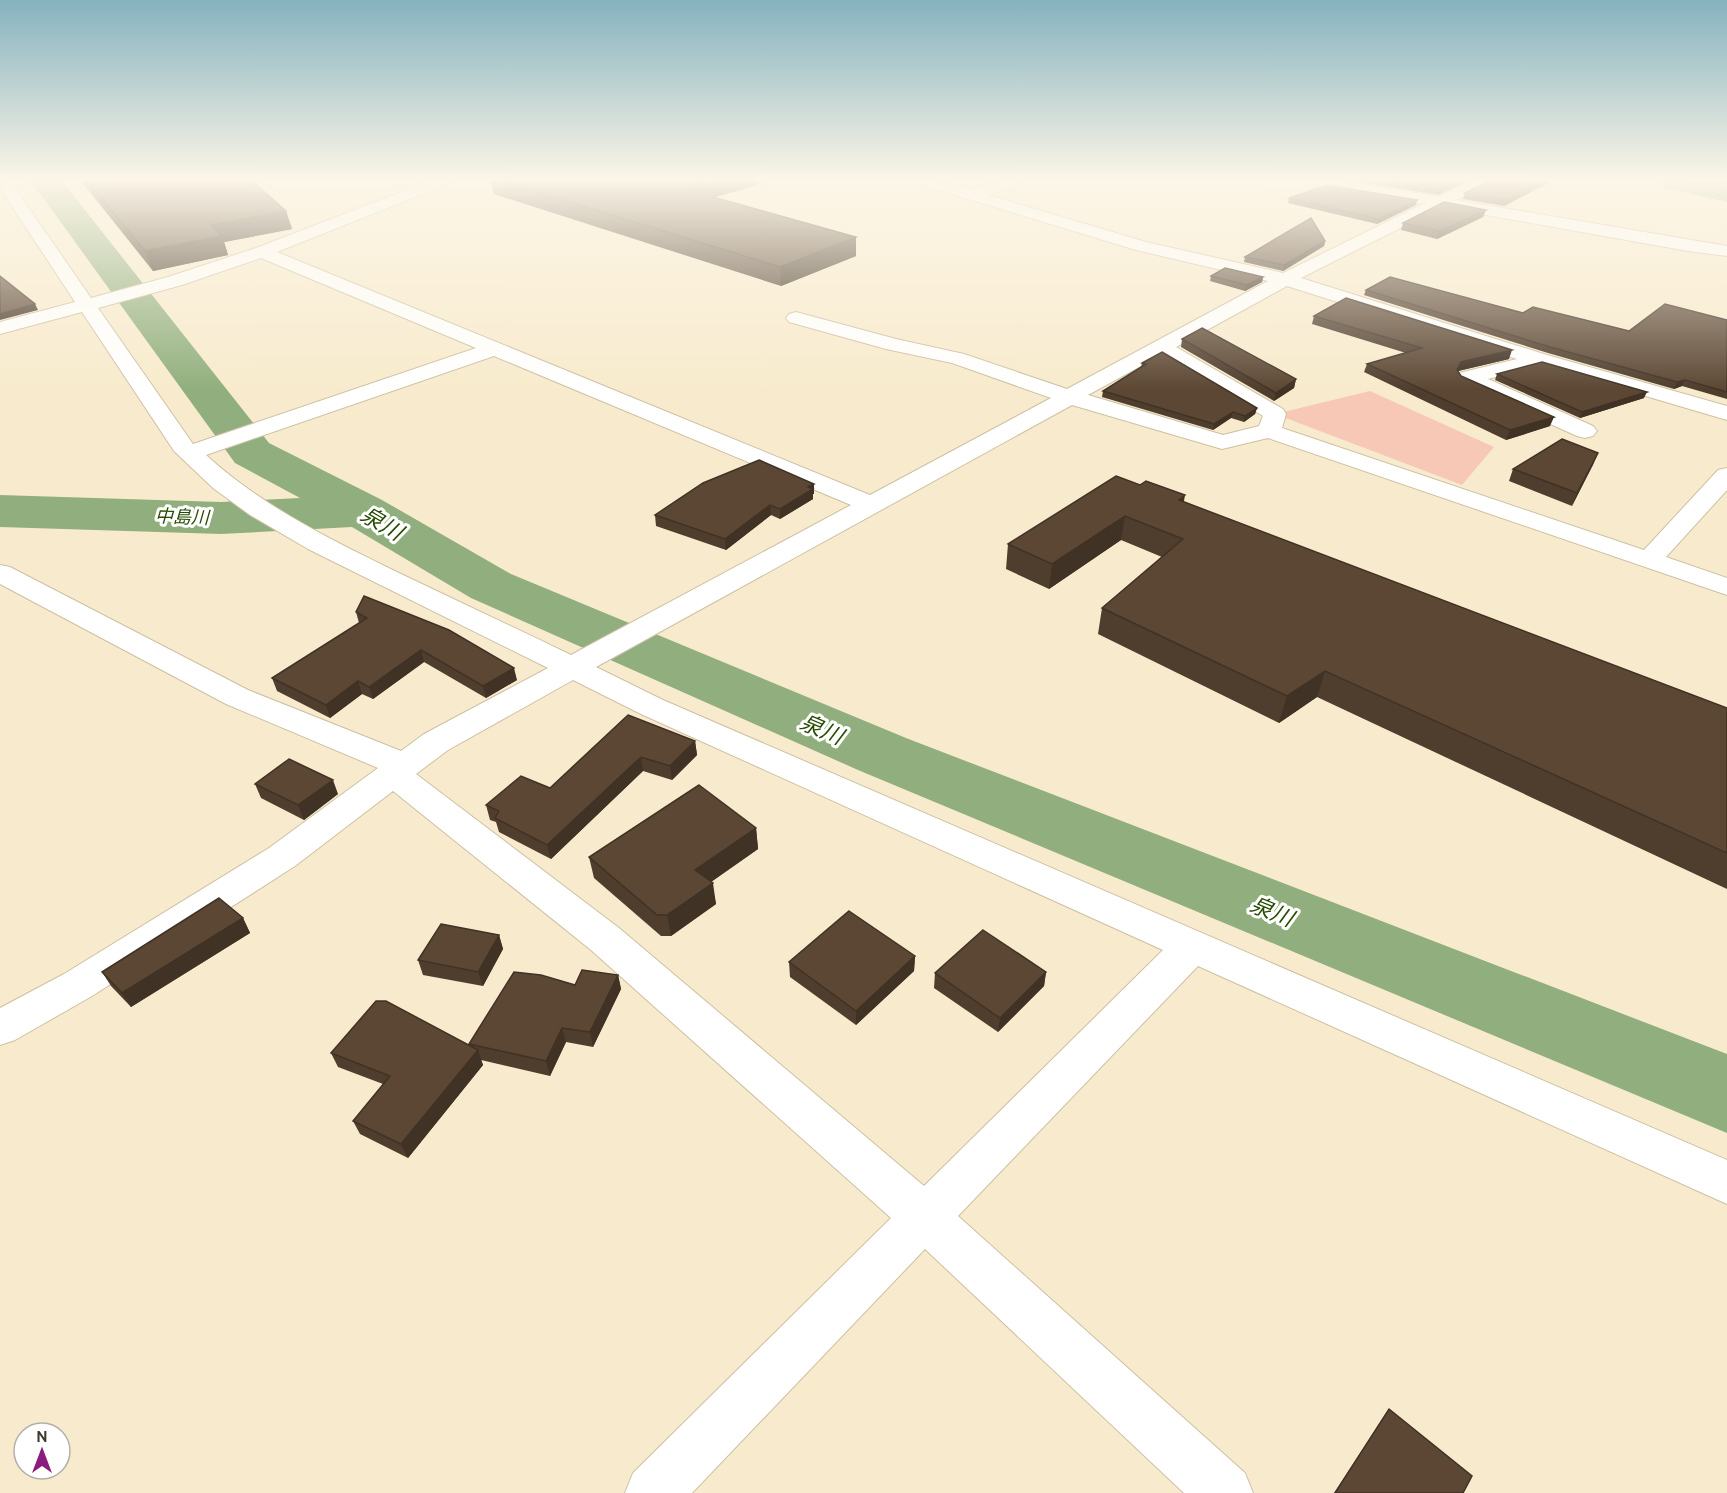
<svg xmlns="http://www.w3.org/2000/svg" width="1727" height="1493" font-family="Cabin,'Noto Sans JP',sans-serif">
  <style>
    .green { fill: #f8c8b6 }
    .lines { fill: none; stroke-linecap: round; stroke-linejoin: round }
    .river { fill: #91af7e; fill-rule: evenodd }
    .minor-casing { stroke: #cdc0a3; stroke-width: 2 }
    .minor { fill: #fff; fill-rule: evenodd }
    .wall { fill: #4f3d2d }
    .shaded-wall { fill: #403224 }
    .building { fill: #5c4734; stroke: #403224; stroke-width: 1.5 }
    .labels { text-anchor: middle; stroke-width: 6; stroke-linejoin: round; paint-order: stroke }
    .far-water-label { font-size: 18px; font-style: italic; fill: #284c01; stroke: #fff }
    .water-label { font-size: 22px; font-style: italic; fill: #284c01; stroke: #fff }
  </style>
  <rect width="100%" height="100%" fill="#f8ebcd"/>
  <path class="green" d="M 1370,391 L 1494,447 L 1462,485 L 1275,414 Z"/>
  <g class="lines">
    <path class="river" d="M 31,181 L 62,181 L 269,443 L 382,500 L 511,574 L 906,738 L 1727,1054 L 1727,1133 L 858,770 L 471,598 L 352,527 L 221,534 L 0,527 L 0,495 L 221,502 L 300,498 L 235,463 Z
      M 1660,181 L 1727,182 L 1727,202 L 1665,188 Z"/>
    <defs>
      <path id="minor" d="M 0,181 L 10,181 L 91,298 L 168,277 L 256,248 L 430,181 L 450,181 L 448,184 L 277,252 L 870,495 L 1051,398 L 952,363 L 886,349 L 789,322 L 786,318 L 789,314 L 796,312 L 896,339 L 964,354 L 1067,389 L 1268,281 L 1136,250 L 919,184 L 917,181 L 939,181 L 972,190 L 1002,181 L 1023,181 L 1021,184 L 988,195 L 1146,242 L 1283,273 L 1423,204 L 1321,186 L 1316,184 L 1314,181 L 1345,181 L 1438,197 L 1471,181 L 1489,181 L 1487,184 L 1456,200 L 1727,246 L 1727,256 L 1688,251 L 1442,207 L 1301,278 L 1547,355 L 1727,406 L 1727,420 L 1540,365 L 1488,379 L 1593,426 L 1597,431 L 1593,436 L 1585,438 L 1577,436 L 1459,383 L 1456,378 L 1459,373 L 1517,359 L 1287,286 L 1176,347 L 1283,409 L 1286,414 L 1282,428 L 1644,550 L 1718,470 L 1727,468 L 1727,490 L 1666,557 L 1727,578 L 1727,595 L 1268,438 L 1222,449 L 1072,405 L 596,667 L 663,700 L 1727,1160 L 1727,1204 L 1198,966 L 958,1216 L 1245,1473 L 1253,1493 L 1184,1493 L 925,1249 L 692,1493 L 625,1493 L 633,1473 L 891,1218 L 591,950 L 393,791 L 295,866 L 92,996 L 15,1040 L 0,1045 L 0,1008 L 64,974 L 269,848 L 378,768 L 226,704 L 0,584 L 0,565 L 10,567 L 248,690 L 401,751 L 424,734 L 548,668 L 308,549 L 250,515 L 213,488 L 174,451 L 82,312 L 0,334 L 0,322 L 75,302 L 0,188 ZM 261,258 L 476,348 L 193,444 L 98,308 L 182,285 ZM 1161,355 L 1263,416 L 1259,426 L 1223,435 L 1088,395 ZM 494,356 L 851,505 L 571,655 C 515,628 458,601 401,574 C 332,540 264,508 206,455 ZM 573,680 L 641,714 L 1163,950 L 924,1186 L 619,928 L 416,774 L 448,750 Z"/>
    </defs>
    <use href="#minor" class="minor-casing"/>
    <use href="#minor" class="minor"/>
  </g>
  <path class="wall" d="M 81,181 L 252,181 L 286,211 L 292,229 L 224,242 L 228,255 L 153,271 Z
    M 491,181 L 758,181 L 758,185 L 713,197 L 856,256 L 781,286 L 494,194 Z
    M 1356,181 L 1467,181 L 1438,195 Z
    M 1489,181 L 1552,181 L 1504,206 L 1463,199 L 1465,193 Z
    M 1289,198 L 1416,205 L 1377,224 L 1288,203 Z
    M 1486,210 L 1483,217 L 1437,239 L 1401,230 L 1403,223 Z
    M 1325,241 L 1324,246 L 1283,271 L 1244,262 L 1245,257 Z
    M 1211,276 L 1263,277 L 1262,282 L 1245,291 L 1210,281 Z
    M 1366,290 L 1523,313 L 1629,331 L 1727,320 L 1727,399 L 1682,386 L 1674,389 L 1548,353 L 1364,295 Z
    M 1314,316 L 1509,359 L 1458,371 L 1458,372 L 1461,376 L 1550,426 L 1506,440 L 1364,372 L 1367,364 L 1406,353 L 1312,324 Z
    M 1182,339 L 1296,379 L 1294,388 L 1274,401 L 1181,347 Z
    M 1142,363 L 1257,408 L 1255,414 L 1244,422 L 1231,418 L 1213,430 L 1102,397 L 1103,391 L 1141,368 Z
    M 1497,374 L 1644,398 L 1580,418 L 1495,380 Z
    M 1598,453 L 1572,506 L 1509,481 L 1513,469 Z
    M 814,484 L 814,494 L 813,494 L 813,499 L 780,519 L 771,515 L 726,550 L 656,526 L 655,515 Z
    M 1140,485 L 1727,708 L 1727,889 L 1317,697 L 1279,723 L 1098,634 L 1102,608 L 1162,557 L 1121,540 L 1049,589 L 1006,569 L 1008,544 Z
    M 356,612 L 517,680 L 486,698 L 424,662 L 373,699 L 362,694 L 330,718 L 277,691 L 272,678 L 359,623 Z
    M 628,715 L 695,741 L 697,755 L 672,780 L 643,771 L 551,859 L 499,832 L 496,822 L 490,820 L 486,805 L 550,788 Z
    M 255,784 L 338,794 L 304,820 L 261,798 Z
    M 756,828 L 758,849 L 711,882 L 716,904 L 671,936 L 661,936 L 594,878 L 589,857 Z
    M 243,918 L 250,933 L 131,1007 L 111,986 L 102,972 Z
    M 499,935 L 503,949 L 483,986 L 423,975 L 418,960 Z
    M 915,956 L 914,971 L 856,1025 L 790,977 L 789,962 Z
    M 1046,972 L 1044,986 L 998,1032 L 934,988 L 935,973 Z
    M 618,975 L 621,989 L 593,1047 L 566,1042 L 550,1076 L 481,1060 L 483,1065 L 408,1158 L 360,1134 L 353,1121 L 383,1084 L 338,1067 L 331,1053 L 470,1046 L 469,1044 L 575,985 Z
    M 1389,1409 L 1463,1493 L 1334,1493 Z"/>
  <path class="shaded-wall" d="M 709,181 L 758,181 L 758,185 L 683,206 L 681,188 Z
    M 1456,181 L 1467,181 L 1438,195 L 1439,189 Z
    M 1543,181 L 1552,181 L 1504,206 L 1506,200 Z
    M 1417,200 L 1416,205 L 1377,224 L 1378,219 Z
    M 1486,210 L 1483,217 L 1437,239 L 1439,231 Z
    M 286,211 L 292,229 L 224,242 L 228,255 L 153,271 L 145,251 L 211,225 Z
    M 856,237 L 856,256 L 781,286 L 780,267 Z
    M 1325,241 L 1324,246 L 1283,271 L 1284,265 Z
    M 1263,277 L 1262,282 L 1245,291 L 1247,285 Z
    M 35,304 L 38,310 L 0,320 L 0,314 Z
    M 1512,350 L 1509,359 L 1458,371 L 1454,379 L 1457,370 L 1461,362 Z
    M 1296,379 L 1294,388 L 1274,401 L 1276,393 Z
    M 1685,380 L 1682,386 L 1674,389 L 1677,382 Z
    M 1647,392 L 1644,398 L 1580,418 L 1582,412 Z
    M 1257,408 L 1255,414 L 1244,422 L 1245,416 Z
    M 1233,412 L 1231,418 L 1213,430 L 1214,424 Z
    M 1554,417 L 1550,426 L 1506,440 L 1510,430 Z
    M 1598,453 L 1593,465 L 1572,506 L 1577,493 Z
    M 814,484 L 814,494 L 813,494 L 813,499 L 780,519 L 780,509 Z
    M 1185,495 L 1181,519 L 1179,500 Z
    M 770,505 L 771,515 L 726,550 L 725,539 Z
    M 1125,516 L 1121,540 L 1049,589 L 1052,564 Z
    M 421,650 L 424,662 L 373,699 L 369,687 Z
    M 514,668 L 517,680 L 486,698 L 483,686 Z
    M 1325,671 L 1317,697 L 1279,723 L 1287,696 Z
    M 358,681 L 362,694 L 330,718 L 326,705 Z
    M 695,741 L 697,755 L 672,780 L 670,766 Z
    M 641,757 L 643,771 L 551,859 L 547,845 Z
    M 333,780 L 338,794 L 304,820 L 298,805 Z
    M 756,828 L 758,849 L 698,891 L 695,870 Z
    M 713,883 L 716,904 L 671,936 L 667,915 Z
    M 243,918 L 250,933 L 131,1007 L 122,993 Z
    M 499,935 L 503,949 L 483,986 L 478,972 Z
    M 915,956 L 914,971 L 856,1025 L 856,1011 Z
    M 1046,972 L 1044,986 L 998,1032 L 1000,1018 Z
    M 618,975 L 621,989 L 593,1047 L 590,1032 Z
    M 562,1028 L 566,1042 L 550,1076 L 546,1061 Z
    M 478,1050 L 483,1065 L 408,1158 L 401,1144 Z"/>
  <path class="building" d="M 88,181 L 252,181 L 286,211 L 211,225 L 221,236 L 145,251 Z
    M 502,181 L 709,181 L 681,188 L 856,237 L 780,267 Z
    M 1392,181 L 1456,181 L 1439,189 Z
    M 1489,181 L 1543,181 L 1506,200 L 1465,193 Z
    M 1327,185 L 1417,200 L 1378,219 L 1289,198 Z
    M 1444,202 L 1486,210 L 1439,231 L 1403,223 Z
    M 1311,218 L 1325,241 L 1284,265 L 1245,257 Z
    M 1225,268 L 1263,277 L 1247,285 L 1211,276 Z
    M 0,276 L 35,304 L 0,314 Z
    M 1390,277 L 1523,313 L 1533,307 L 1629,331 L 1665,304 L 1727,320 L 1727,392 L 1685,380 L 1677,382 L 1550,347 L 1366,290 Z
    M 1346,298 L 1512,350 L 1461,362 L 1457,370 L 1461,376 L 1554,417 L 1510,430 L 1367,364 L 1422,348 L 1314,316 Z
    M 1202,328 L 1296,379 L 1276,393 L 1182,339 Z
    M 1162,352 L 1257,408 L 1245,416 L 1233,412 L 1214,424 L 1103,391 L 1146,364 L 1142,363 Z
    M 1542,362 L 1647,392 L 1582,412 L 1497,374 Z
    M 1562,439 L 1598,453 L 1577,493 L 1513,469 Z
    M 759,460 L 814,484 L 808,487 L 813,489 L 780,509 L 770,505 L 725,539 L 655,515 L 703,483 Z
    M 1116,476 L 1140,485 L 1146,481 L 1185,495 L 1179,500 L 1727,708 L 1727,853 L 1325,671 L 1287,696 L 1102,608 L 1183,539 L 1125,516 L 1052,564 L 1008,544 Z
    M 364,596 L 449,630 L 514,668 L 483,686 L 421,650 L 369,687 L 358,681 L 326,705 L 272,678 L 367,618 L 356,612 Z
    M 628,715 L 695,741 L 670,766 L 641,757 L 547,845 L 495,818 L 499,811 L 486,805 L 521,776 L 550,788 Z
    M 289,759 L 333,780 L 298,805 L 255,784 Z
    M 699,785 L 756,828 L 695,870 L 713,883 L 667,915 L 657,915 L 589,857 Z
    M 219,898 L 243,918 L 122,993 L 102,972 Z
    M 849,911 L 915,956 L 856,1011 L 789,962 Z
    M 441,924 L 499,935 L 478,972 L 418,960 Z
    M 983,930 L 1046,972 L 1000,1018 L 935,973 Z
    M 582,970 L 618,975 L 590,1032 L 562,1028 L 546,1061 L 469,1044 L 514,972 L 541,975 L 575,985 Z
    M 376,1001 L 386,1001 L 478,1050 L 401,1144 L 353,1121 L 390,1076 L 331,1053 Z
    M 1389,1409 L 1472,1476 L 1463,1493 L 1335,1493 Z"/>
  <linearGradient id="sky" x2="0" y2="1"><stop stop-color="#85b2be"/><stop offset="0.46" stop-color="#fcf6e8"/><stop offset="1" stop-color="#fcf6e8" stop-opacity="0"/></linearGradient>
  <rect width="1727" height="390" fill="url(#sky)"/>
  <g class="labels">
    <g class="far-water-label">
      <text transform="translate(182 517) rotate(2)" y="6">中島川</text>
    </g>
    <g class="water-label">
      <text transform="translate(382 523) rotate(30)" y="8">泉川</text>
      <text transform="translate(822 729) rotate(23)" y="8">泉川</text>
      <text transform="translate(1272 911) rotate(22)" y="8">泉川</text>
    </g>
  </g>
  <g transform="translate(42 1451)"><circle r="28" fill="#ffffff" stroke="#b2b0ab" stroke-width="1.5"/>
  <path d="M0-4.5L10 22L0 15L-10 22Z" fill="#8b1c7f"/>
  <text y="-9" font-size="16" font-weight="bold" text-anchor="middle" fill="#3e392d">N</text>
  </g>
</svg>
